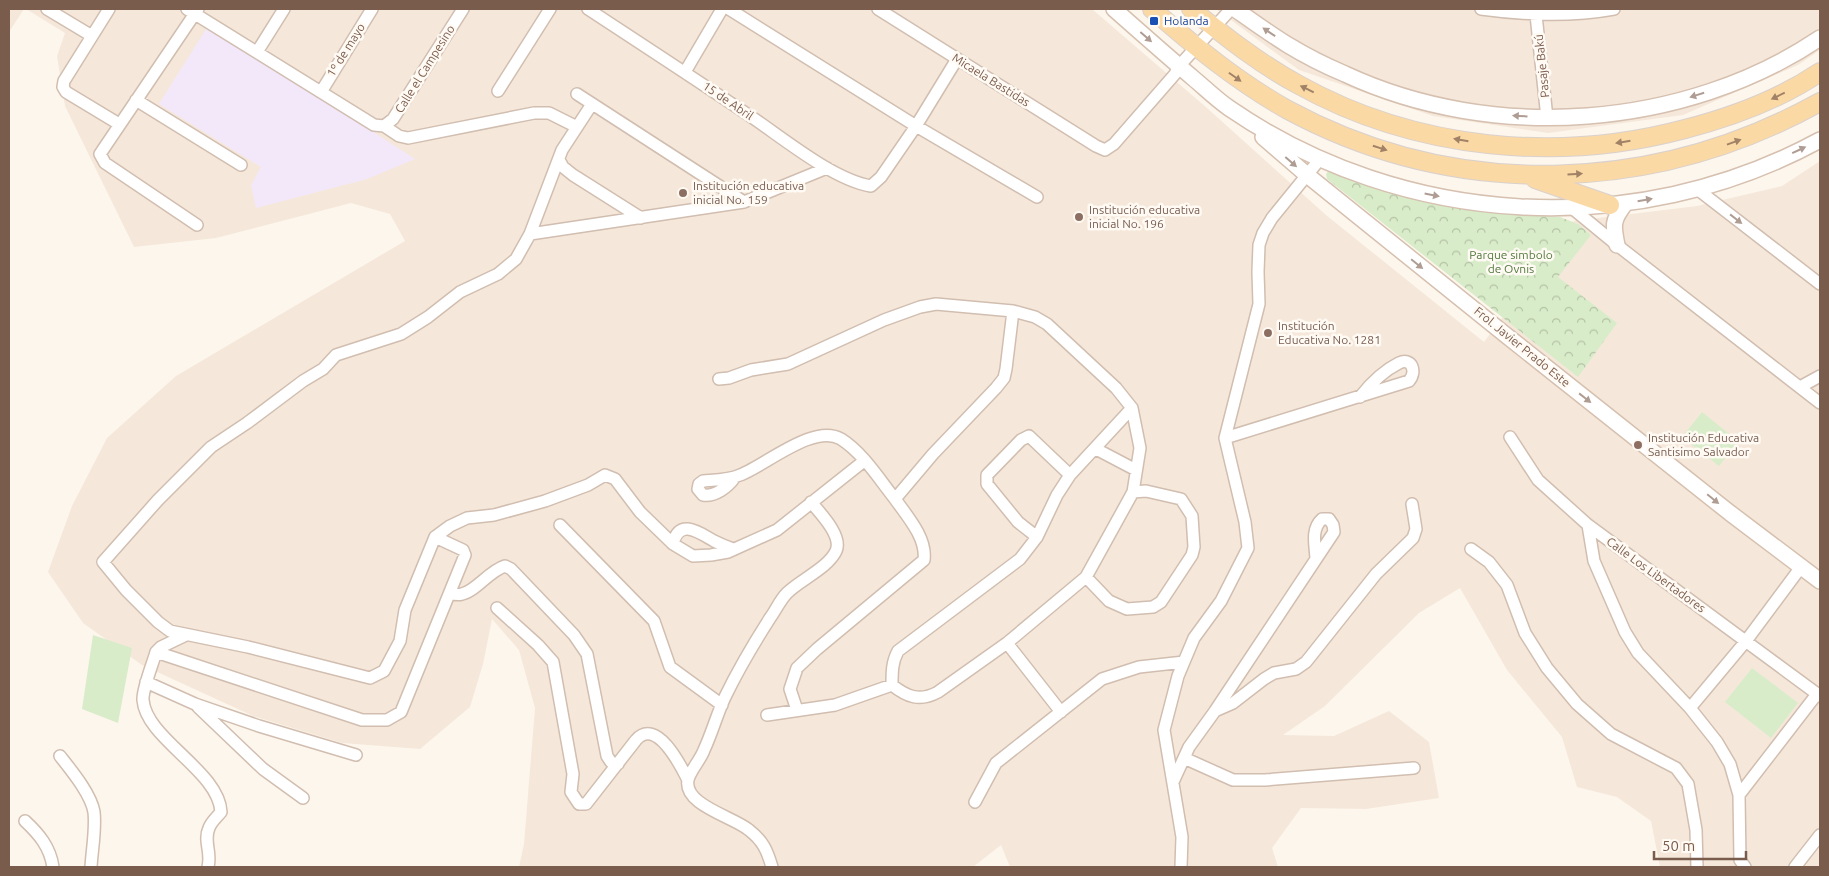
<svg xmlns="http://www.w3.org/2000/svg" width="1829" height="876" font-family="Ubuntu,sans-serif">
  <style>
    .residential { fill: #f5e8da }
    .education { fill: #f3e8fa }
    .forest { fill: url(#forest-crowns) }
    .pitch { fill: #d8ecc9 }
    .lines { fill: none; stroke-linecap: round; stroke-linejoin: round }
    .street-casing { stroke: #d1beb0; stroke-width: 14 }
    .secondary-casing { stroke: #d6c0b0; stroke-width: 18 }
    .primary-casing { stroke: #dad1cd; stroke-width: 20 }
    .street { stroke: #fff; stroke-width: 11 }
    .secondary { stroke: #fff; stroke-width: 15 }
    .primary { stroke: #fbd9a5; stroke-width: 18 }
    .oneway { fill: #af9d94 }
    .oneway2 { fill: #a18267 }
    .transit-dot { fill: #1a4fb4; stroke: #fffaf3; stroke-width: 2 }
    .education-dot { fill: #8d6e63; stroke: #fffaf3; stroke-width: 2 }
    .labels { text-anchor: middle; stroke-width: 5; stroke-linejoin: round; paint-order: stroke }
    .transit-label { font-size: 12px; fill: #164399; stroke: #fffaf3; text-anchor: start }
    .street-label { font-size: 12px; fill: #7a5c4d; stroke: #fffaf3 }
    .education-label { font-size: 12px; fill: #785e54; stroke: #fffaf3; text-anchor: start }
    .park-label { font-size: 12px; fill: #537a41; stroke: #fffaf3 }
  </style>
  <defs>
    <pattern id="forest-crowns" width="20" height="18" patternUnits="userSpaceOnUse" patternTransform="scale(1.25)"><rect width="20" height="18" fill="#d8ecc9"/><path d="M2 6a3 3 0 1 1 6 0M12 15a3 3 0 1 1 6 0" fill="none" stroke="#b4c2a5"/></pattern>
  </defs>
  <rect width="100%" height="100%" fill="#fdf6ec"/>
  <path class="residential" d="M 9,9 L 24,9 L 9,32 Z
    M 26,9 L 1092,9 L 1207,108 L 1326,215 L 1484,342 L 1574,221 L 1697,206 L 1782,186 L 1820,161 L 1820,867 L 1660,867 L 1651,821 L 1617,797 L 1577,787 L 1562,737 L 1507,670 L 1460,588 L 1419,613 L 1325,706 L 1283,735 L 1334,736 L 1389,711 L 1429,742 L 1439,798 L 1366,809 L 1301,808 L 1272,848 L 1278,867 L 1010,867 L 1001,845 L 973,867 L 519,867 L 524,844 L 535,708 L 519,650 L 492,619 L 483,664 L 470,707 L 420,749 L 342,743 L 253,716 L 142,665 L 83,623 L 48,572 L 72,506 L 107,438 L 176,376 L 405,241 L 390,214 L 351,203 L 216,238 L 134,247 L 65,106 L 57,56 L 65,33 Z
    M 1216,9 L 1820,9 L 1820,50 L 1798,65 L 1683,115 L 1548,133 L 1433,116 L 1299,70 Z"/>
  <path class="education" d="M 208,26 L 324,100 L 415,159 L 367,179 L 256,208 L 251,185 L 261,167 L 159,104 Z"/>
  <path class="forest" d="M 1330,169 L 1378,189 L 1419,200 L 1471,210 L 1560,217 L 1578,224 L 1591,235 L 1558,277 L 1617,323 L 1578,377 L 1327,179 L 1326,174 Z"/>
  <path class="pitch" d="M 1702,412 L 1738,441 L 1719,466 L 1682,437 Z
    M 93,635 L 132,648 L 118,723 L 82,709 Z
    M 1752,668 L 1798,703 L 1771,738 L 1725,702 Z"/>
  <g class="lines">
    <defs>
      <path id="street" d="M 47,9 L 92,36
        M 109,9 L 64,81 L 63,87 L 66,92 L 119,124
        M 187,9 L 374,125 L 384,126 L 399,136 L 408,138 L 534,113 L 549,113 L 577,127
        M 588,9 C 643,45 698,81 753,118 C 784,139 834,180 871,186 L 881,177 L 916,126 L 957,59
        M 729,9 L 916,126 L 1037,197
        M 878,9 L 1096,146 L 1105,150 L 1114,144 L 1175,74 L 1179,66 L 1231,9
        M 1481,9 C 1525,15 1570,17 1614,9
        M 1536,15 L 1547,118
        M 257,52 L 284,9
        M 685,72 L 722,9
        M 498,91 L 550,9
        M 321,92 L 372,9
        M 577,94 L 744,202
        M 136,100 L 241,165
        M 592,104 L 562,150 L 530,234 L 516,259 L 498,274 L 460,292 L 428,317 L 401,334 L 336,355 L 323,369 L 303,381 L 247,423 L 211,447 L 158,500 L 103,562 L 126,590 L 158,622 L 170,631 L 248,647 L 370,678 L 384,671 L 400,641 L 405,610 L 435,537 L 450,526 L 467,518 L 494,515 L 545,501 L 588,485 L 605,475 L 615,479 L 640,512 L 673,544
        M 384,126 L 393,119 L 463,9
        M 559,160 L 563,167 L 573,175 L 641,218
        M 1697,189 L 1820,284
        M 1572,208 L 1617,245 L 1820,403
        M 197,225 L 105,163 L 100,154 L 198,9
        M 530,234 L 744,202 L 827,168
        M 719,379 L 729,378 L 751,370 L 788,364 L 884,320 L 920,307 L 936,304 L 1013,311 L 1035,317 L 1047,324 L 1116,388 L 1132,408 L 1140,448 L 1133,492 L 1086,577 L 1007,643 L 938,692 C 920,702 907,697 892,685 L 835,705 L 767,715
        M 1800,387 L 1820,376
        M 1510,437 L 1538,480 L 1588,525 L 1820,696
        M 1225,438 L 1409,381 C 1417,372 1412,357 1399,363 C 1383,371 1371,383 1360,397
        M 1096,449 L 1136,470
        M 735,477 C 728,487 715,497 703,495 L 698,489 L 699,484 L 703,481 C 715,480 729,480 740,475 C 766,465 814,423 841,439 C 863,453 879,479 895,499
        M 560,525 L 654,621 L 670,667 L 722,705
        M 1588,525 L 1594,561 L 1625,632 L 1638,653 L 1690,708 L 1717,742 L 1730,764 L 1739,795 L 1740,860 L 1745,867
        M 1037,537 L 1018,522 L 987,484 L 987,475 L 1021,440 L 1029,436 L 1070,475
        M 733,549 C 727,547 720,544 714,541 C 700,533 679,517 673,544 L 693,556 L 711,555 L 728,552 L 777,530 L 864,461
        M 1471,549 L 1489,562 L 1507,585 L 1525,633 L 1547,668 L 1577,704 L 1611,734 L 1676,768 L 1688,784 L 1696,830 L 1697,867
        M 1086,577 L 1109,601 L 1127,609 L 1153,607 L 1161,602 L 1192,555 L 1194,547 L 1192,516 L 1181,499 L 1146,491 L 1133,492
        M 450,593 C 453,594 459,595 462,594 C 476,591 489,571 505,566 L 511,569 L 574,635 L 587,654 L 607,756 L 611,762 L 618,764
        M 497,608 L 538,645 L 553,662 L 573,774 L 571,792 L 579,804 L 586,804 L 636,740 C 656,717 680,764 688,780
        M 186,635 L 161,647 L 156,652 C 153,663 142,690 143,700 C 146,739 219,771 221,812 C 217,817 211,822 209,828 C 203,841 212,852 208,867
        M 1007,643 L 1061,712
        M 156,652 L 362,720 L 387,720 L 401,712 L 465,555 L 463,550 L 435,537
        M 146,682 L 195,704 L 259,726 L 356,755
        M 892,685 C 892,672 892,662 898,651 L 1020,559 L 1037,537 L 1057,495 L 1070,475 L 1132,408
        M 198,707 L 263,769 L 303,798
        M 1690,708 L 1746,641 L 1801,567
        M 797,710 L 790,689 L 797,668 L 817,649 L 924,560 C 927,538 907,516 895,499 L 933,454 L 996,388 L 1004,378 L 1006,369 L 1013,311
        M 1217,710 L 1233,703 L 1264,679 L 1274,673 L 1296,669 L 1306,662 L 1376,574 L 1413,538 L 1416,529 L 1412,504
        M 60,756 C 71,770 91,794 94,812 C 96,830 92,849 91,867
        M 1184,758 L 1233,780 L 1265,780 L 1414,768
        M 1173,782 L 1189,747 L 1215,711 L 1334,532 L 1333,525 L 1329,519 L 1322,519 C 1311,529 1315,544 1316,558
        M 1739,795 L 1817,694
        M 975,802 L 996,763 L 1102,679 L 1139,667 L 1184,662
        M 25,821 C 39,834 50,847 53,867
        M 772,867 C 767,850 763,841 749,830 C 734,817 683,805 688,780 C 690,771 701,759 704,750 C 712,733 717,714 725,697 C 738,670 754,643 770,618 C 776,610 780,600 787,593 C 800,580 828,568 836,551 C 843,536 820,513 811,502
        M 1181,867 L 1182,837 L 1164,730 L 1178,676 L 1194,638 L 1221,601 L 1248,548 L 1245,522 L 1225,438 L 1259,304 L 1258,272 L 1259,245 L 1263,233 L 1272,218 L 1320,159
        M 1795,867 L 1820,835"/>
      <path id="secondary" d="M 1114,9 C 1140,32 1166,55 1193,78 C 1205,88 1216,99 1229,108 C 1404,228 1634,241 1820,140
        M 1235,9 C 1252,21 1270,34 1288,45 C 1306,56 1326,66 1345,74 C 1493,143 1685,129 1820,38
        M 1263,137 L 1307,175 L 1507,336 L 1730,513 L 1820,581
        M 1617,245 C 1613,226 1612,220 1625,204"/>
      <path id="primary" d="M 1152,9 C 1194,46 1238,82 1288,110 C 1457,201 1654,194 1820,102
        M 1191,9 C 1226,37 1260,64 1299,85 C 1416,150 1558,163 1685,129 C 1732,117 1780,99 1820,72
        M 1535,179 L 1610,205"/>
    </defs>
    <use href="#street" class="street-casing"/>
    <use href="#secondary" class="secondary-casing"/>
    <use href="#primary" class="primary-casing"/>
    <use href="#street" class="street"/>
    <use href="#secondary" class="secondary"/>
    <use href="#primary" class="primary"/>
  </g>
  <defs><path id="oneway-solid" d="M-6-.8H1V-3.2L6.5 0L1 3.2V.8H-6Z" transform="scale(1.25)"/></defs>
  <g class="oneway">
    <use href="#oneway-solid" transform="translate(1269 32) rotate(-146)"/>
    <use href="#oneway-solid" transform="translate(1146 37) rotate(41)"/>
    <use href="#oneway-solid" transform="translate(1697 95) rotate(163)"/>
    <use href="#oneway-solid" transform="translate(1520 116) rotate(-177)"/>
    <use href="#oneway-solid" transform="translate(1799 150) rotate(-25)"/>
    <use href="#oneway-solid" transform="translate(1291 162) rotate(41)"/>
    <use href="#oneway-solid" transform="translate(1432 195) rotate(11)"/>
    <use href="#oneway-solid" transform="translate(1645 200) rotate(-10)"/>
    <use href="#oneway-solid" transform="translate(1736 219) rotate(38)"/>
    <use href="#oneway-solid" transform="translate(1417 264) rotate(39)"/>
    <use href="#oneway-solid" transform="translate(1585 398) rotate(38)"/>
    <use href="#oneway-solid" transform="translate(1713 499) rotate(39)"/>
  </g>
  <g class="oneway2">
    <use href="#oneway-solid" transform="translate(1235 77) rotate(35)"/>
    <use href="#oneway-solid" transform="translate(1307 89) rotate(-154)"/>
    <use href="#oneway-solid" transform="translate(1778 96) rotate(154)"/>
    <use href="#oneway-solid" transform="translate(1461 140) rotate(-170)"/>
    <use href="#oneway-solid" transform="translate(1623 142) rotate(171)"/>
    <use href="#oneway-solid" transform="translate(1734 142) rotate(-20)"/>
    <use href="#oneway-solid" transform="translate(1380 148) rotate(18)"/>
    <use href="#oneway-solid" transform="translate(1575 174) rotate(-3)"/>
  </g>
  <rect class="transit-dot" x="1149" y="16" width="10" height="10" rx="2.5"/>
  <g class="education-dot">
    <circle cx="683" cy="193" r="5"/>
    <circle cx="1079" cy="217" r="5"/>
    <circle cx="1268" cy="333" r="5"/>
    <circle cx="1638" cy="445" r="5"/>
  </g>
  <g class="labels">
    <g class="transit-label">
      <text x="1164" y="25">Holanda</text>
    </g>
    <g class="street-label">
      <text transform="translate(346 50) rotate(-58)" y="4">1º de mayo</text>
      <text transform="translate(1542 66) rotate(-96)" y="4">Pasaje Bakú</text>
      <text transform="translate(425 69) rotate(-58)" y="4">Calle el Campesino</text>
      <text transform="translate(991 80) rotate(32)" y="4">Micaela Bastidas</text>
      <text transform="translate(728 101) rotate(34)" y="4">15 de Abril</text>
      <text transform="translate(1522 347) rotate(39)" y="4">Frol. Javier Prado Este</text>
      <text transform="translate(1656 575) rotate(36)" y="4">Calle Los Libertadores</text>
    </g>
    <g class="education-label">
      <text x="693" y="190">Institución educativa<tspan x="693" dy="14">inicial No. 159</tspan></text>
      <text x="1089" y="214">Institución educativa<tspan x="1089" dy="14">inicial No. 196</tspan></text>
      <text x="1278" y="330">Institución<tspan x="1278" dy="14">Educativa No. 1281</tspan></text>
      <text x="1648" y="442">Institución Educativa<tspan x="1648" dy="14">Santisimo Salvador</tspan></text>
    </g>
    <g class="park-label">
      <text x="1511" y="259">Parque simbolo<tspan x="1511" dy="14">de Ovnis</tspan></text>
    </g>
  </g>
  <rect width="1829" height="876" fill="none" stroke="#7a5c4d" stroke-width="20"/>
  <path d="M1654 851v8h92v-8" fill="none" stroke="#7a5c4d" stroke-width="2.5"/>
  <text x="1662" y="851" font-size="15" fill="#7a5c4d" stroke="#fffaf3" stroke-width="4" paint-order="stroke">50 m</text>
</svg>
